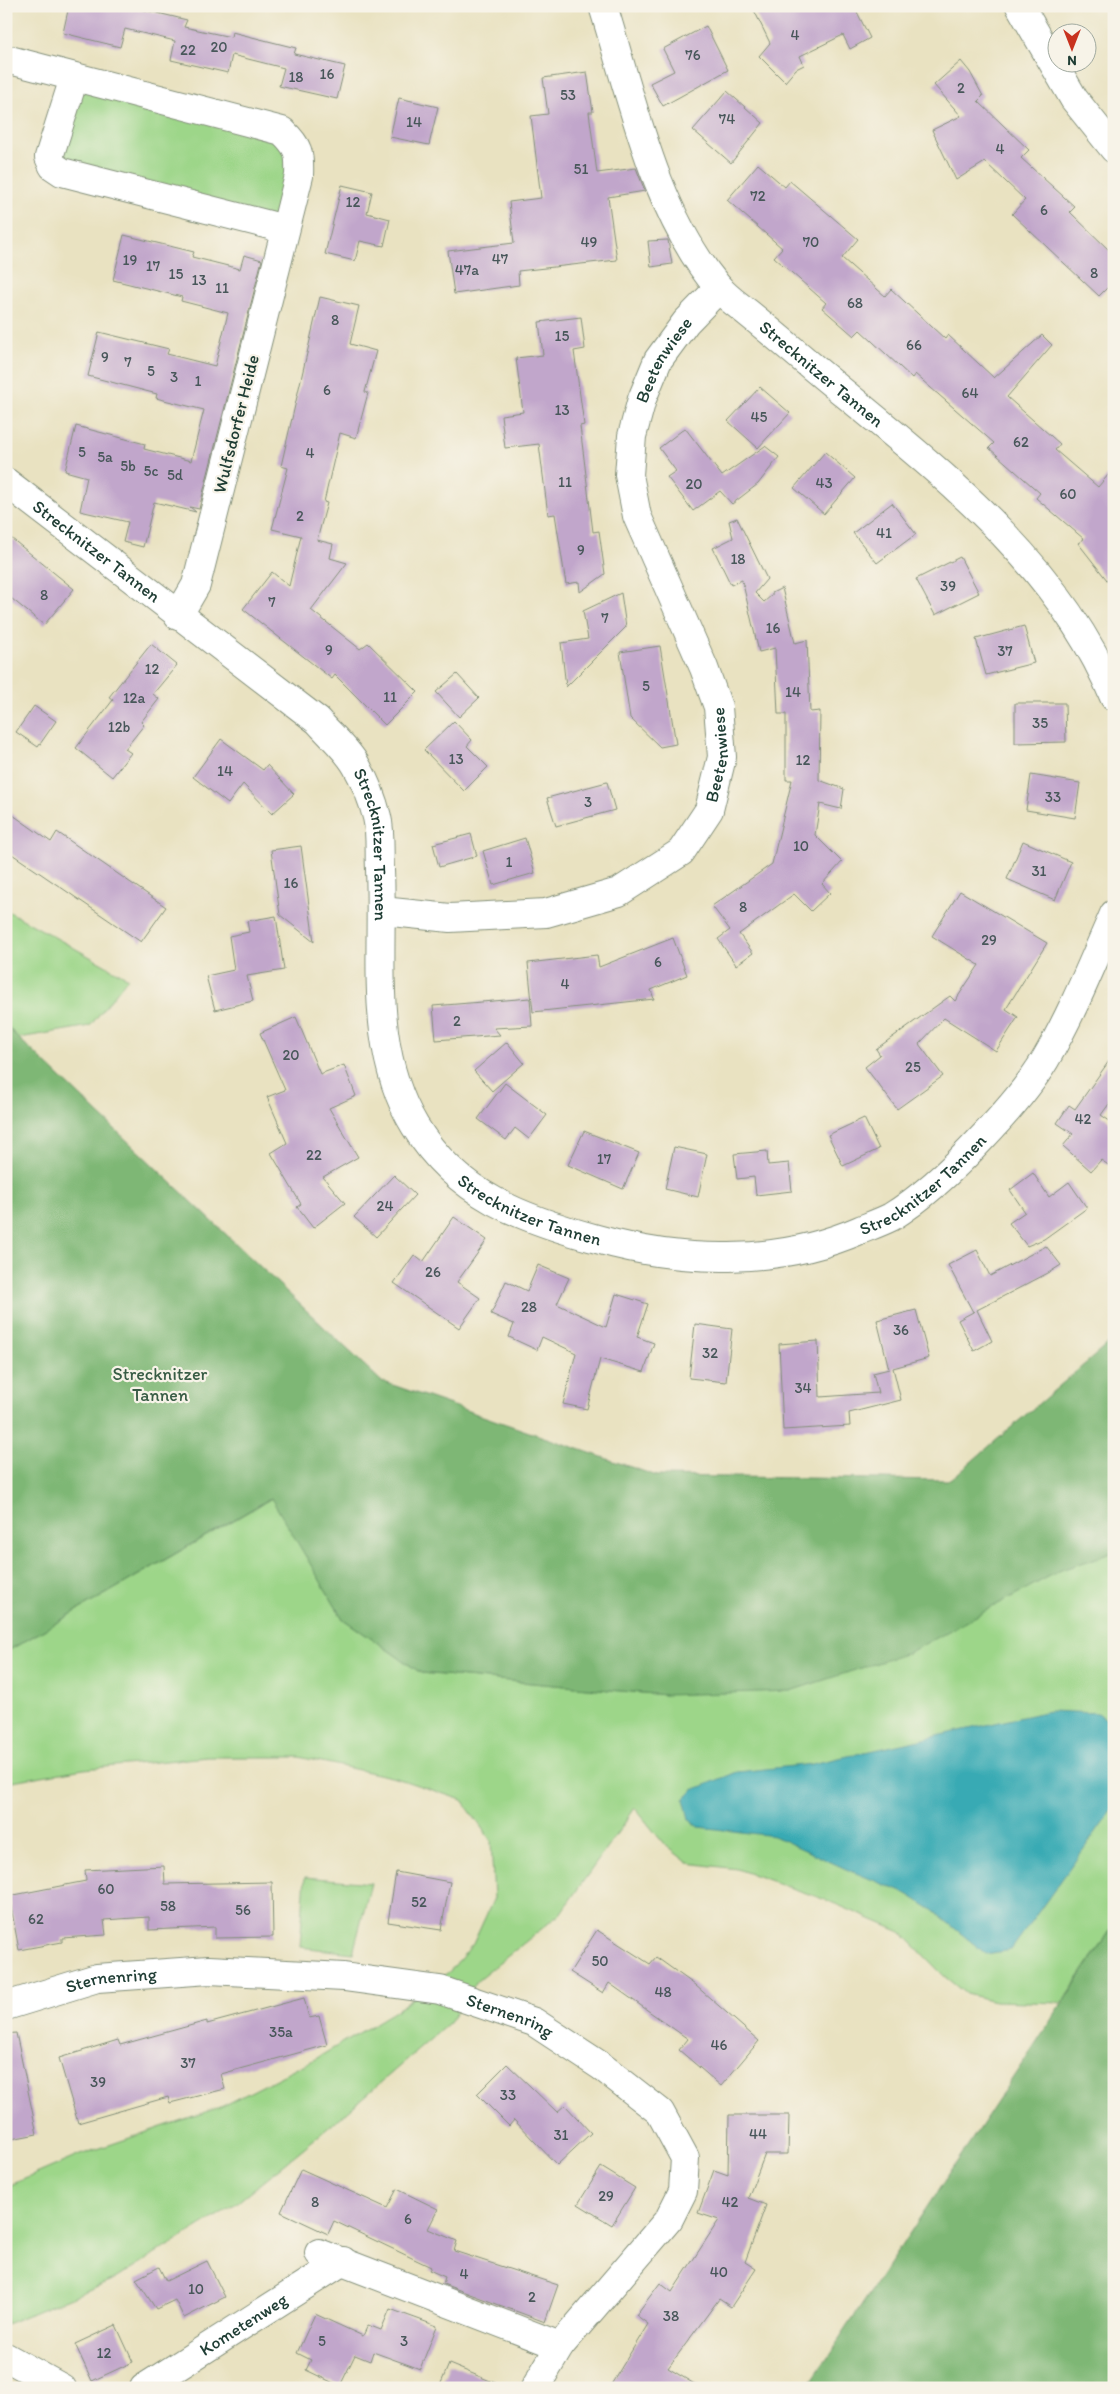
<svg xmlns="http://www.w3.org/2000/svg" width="1120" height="2394" font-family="Itim,sans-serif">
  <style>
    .green { fill: #9dd689; stroke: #5e8a5e }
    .forest { fill: #7eb775; stroke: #4e7a54 }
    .water { fill: #39aab4; stroke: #2c7474 }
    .building { fill: #c1a6cb }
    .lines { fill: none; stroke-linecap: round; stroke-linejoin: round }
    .minor-casing { stroke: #84907a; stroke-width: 30 }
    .minor { stroke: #fff; stroke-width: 28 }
    .labels { text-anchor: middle; stroke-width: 4.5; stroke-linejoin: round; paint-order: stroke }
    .number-label { font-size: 15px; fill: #48575a }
    .street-label { font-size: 18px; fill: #1f3d34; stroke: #f7f3e8 }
    .park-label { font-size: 18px; fill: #385c45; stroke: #f7f3e8 }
  </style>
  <rect width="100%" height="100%" fill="#f7f3e8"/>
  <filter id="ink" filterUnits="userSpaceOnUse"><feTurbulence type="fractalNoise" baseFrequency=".02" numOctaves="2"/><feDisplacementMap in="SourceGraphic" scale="10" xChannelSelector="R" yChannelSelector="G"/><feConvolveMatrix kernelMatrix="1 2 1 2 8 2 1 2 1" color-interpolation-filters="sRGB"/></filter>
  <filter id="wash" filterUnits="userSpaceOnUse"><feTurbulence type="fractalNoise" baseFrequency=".0096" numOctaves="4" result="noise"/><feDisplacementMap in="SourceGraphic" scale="20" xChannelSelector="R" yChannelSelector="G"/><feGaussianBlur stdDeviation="1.12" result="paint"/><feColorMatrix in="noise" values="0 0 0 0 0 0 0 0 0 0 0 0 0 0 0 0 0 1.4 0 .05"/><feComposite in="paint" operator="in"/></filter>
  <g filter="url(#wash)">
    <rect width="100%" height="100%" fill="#e9e2c1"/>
    <path class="green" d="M 74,78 L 297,145 L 285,229 L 53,166 Z
      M 6,910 L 128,978 L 90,1026 L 19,1038 L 6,1026 Z
      M 272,1498 L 343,1619 L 421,1673 L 665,1695 L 1114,1552 L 1114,1925 L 1061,2003 L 995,2001 L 966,1994 L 944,1976 L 901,1932 L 826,1900 L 737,1869 L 688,1863 L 664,1844 L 635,1808 L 560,1914 L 477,1981 L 449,2023 L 340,2118 L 233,2206 L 115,2279 L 6,2324 L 6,2187 L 80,2155 L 223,2106 L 317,2058 L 394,2012 L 450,1971 L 473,1944 L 494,1898 L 491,1841 L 462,1800 L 396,1778 L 299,1757 L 207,1757 L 84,1769 L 6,1782 L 6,1652 Z
      M 305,1877 L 371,1883 L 353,1953 L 300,1947 Z"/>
    <path class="forest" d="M 6,1026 L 381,1381 L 657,1476 L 950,1480 L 1114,1339 L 1114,1552 L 1061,1570 L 908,1653 L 790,1691 L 665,1695 L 421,1673 L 343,1619 L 271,1498 L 6,1652 Z
      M 1114,1925 L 1114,2388 L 807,2388 Z"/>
    <path class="water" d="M 1049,1711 L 1098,1713 L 1114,1725 L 1114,1807 L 1011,1950 L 986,1954 L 931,1909 L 907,1894 L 846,1869 L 774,1836 L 699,1827 L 689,1819 L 684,1799 L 693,1790 L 737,1772 L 812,1764 Z"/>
    <g id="blocks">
      <path class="building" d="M 69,6 L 128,6 L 187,20 L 184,27 L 231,37 L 232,32 L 296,48 L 294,54 L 345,66 L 337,99 L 279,86 L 284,68 L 232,55 L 228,73 L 171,60 L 175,41 L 125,29 L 120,47 L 63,33 Z
        M 752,6 L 854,6 L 870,38 L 850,49 L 843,35 L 800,56 L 804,65 L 796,69 L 785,82 L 759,56 L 770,43 Z
        M 706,26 L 728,70 L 663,106 L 650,83 L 674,71 L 663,49 Z
        M 961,61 L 970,72 L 983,96 L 978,101 L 1029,150 L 1021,158 L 1075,207 L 1070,212 L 1114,255 L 1114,281 L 1099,296 L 1012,214 L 1025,200 L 985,162 L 956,180 L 932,130 L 961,116 L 934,85 Z
        M 587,72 L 593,112 L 589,112 L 597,173 L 636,168 L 645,191 L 608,197 L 617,260 L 518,271 L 519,285 L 454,294 L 448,251 L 514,243 L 509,202 L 541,198 L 531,116 L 548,114 L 543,78 Z
        M 727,91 L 763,123 L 731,163 L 693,130 Z
        M 399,98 L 438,107 L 429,145 L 390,137 Z
        M 758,164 L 785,187 L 790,181 L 858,239 L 842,258 L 885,296 L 891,289 L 945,339 L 948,335 L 994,378 L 1042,335 L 1052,345 L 1007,397 L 1060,444 L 1055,450 L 1098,487 L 1114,468 L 1114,589 L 1078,543 L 1084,539 L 1036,498 L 1040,493 L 989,448 L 994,443 L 915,374 L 912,378 L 860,330 L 854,336 L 822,308 L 826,303 L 774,257 L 782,248 L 727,200 Z
        M 342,185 L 372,192 L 367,213 L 390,219 L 384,246 L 360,241 L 355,261 L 325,254 Z
        M 124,235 L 194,252 L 192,257 L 240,269 L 244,255 L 262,260 L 199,509 L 190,507 L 196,512 L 154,502 L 143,547 L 123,542 L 128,522 L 80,511 L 87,477 L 65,471 L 76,426 L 145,444 L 144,449 L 191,461 L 204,410 L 156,398 L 157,394 L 88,376 L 99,332 L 169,349 L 167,354 L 215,366 L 228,313 L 181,301 L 182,297 L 113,280 Z
        M 668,240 L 672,264 L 651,267 L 648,241 Z
        M 320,297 L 359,306 L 350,344 L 376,351 L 365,392 L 368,393 L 356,438 L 340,433 L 324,502 L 327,503 L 317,540 L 333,544 L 330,558 L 347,563 L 311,610 L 360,649 L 368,643 L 418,692 L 385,725 L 335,675 L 332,679 L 243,609 L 272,572 L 289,586 L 301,536 L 272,529 L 288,468 L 281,466 Z
        M 581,317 L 585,349 L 574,351 L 584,425 L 580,426 L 593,532 L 599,531 L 605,574 L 580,592 L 579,582 L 566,584 L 555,514 L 548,515 L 539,444 L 505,448 L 501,415 L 523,412 L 516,358 L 543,355 L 539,322 Z
        M 760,387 L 790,413 L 758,448 L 728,421 Z
        M 685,428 L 722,476 L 765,446 L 779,457 L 758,484 L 732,504 L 720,491 L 693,511 L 667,477 L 676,471 L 659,448 Z
        M 825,452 L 855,478 L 824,514 L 794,488 Z
        M 892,503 L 916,534 L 877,563 L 853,533 Z
        M 737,518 L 767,579 L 755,593 L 764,602 L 772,595 L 772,593 L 782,588 L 795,643 L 807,640 L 810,712 L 820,711 L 819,780 L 844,789 L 841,809 L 820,804 L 815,835 L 842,862 L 822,884 L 830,893 L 811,911 L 794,894 L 739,934 L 753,953 L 736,965 L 718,939 L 730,930 L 712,906 L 772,864 L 792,780 L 786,780 L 786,714 L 778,714 L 775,648 L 759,652 L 742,580 L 731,585 L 713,548 L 733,538 L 729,521 Z
        M 6,534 L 74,589 L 44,625 L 6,594 Z
        M 960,557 L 979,593 L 935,615 L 916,579 Z
        M 621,593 L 626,627 L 566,687 L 561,643 L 588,639 L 583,611 Z
        M 1024,626 L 1034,663 L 986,675 L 976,639 Z
        M 151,644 L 177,665 L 153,694 L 159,699 L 141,722 L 144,725 L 125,749 L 131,753 L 112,777 L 76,748 L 113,700 L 109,697 Z
        M 660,646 L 676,744 L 660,747 L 630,718 L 620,652 Z
        M 457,674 L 479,698 L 459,717 L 436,692 Z
        M 1015,703 L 1065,703 L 1066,742 L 1015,743 Z
        M 34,706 L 56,721 L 38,747 L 16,732 Z
        M 454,721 L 472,740 L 467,746 L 488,767 L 464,791 L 424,750 Z
        M 221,739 L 263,770 L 267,765 L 294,794 L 272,814 L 243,784 L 228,804 L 193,777 Z
        M 1031,775 L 1080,783 L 1075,818 L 1026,810 Z
        M 607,782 L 615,810 L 556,826 L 547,798 Z
        M 6,810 L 51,842 L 57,832 L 166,907 L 141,942 L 6,850 Z
        M 471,834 L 477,856 L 439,867 L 433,844 Z
        M 525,838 L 535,873 L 493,885 L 483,851 Z
        M 1023,841 L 1071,862 L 1055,900 L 1007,879 Z
        M 301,846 L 314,942 L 280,915 L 271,850 Z
        M 960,891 L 1047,943 L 1006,1009 L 1018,1017 L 996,1051 L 944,1018 L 919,1044 L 943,1076 L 897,1109 L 865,1067 L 880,1055 L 876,1049 L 950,996 L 955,1001 L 979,965 L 932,936 Z
        M 276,916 L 284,970 L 247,976 L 253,1001 L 215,1010 L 206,976 L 234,970 L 229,936 L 249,932 L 247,921 Z
        M 673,938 L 687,975 L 651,990 L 654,999 L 533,1012 L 528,963 L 597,955 L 599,967 Z
        M 530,998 L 532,1026 L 494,1028 L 500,1035 L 436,1040 L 433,1006 Z
        M 296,1017 L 320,1074 L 344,1065 L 356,1096 L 329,1108 L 358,1157 L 323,1177 L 345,1203 L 313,1228 L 297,1207 L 301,1204 L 271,1153 L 287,1143 L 267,1097 L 285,1090 L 260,1033 Z
        M 507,1042 L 524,1063 L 492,1091 L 474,1071 Z
        M 1114,1054 L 1114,1097 L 1101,1115 L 1114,1124 L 1114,1169 L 1101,1160 L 1091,1171 L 1063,1146 L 1073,1134 L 1057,1123 L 1069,1105 L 1075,1109 Z
        M 505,1083 L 547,1115 L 529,1139 L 515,1128 L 506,1140 L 478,1119 Z
        M 864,1118 L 879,1149 L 843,1166 L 828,1135 Z
        M 584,1131 L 639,1153 L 623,1189 L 568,1165 Z
        M 674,1147 L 707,1154 L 698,1197 L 665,1189 Z
        M 767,1151 L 768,1165 L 789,1163 L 792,1191 L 756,1195 L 754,1177 L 737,1179 L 734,1154 Z
        M 1033,1173 L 1049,1197 L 1069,1182 L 1087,1208 L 1044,1239 L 1027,1246 L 1009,1223 L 1025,1212 L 1010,1190 Z
        M 394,1175 L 415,1195 L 376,1237 L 354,1217 Z
        M 454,1217 L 487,1240 L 457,1282 L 480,1298 L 459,1328 L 394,1283 L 414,1255 L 423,1262 Z
        M 1046,1246 L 1061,1265 L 1050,1272 L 977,1310 L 992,1341 L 974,1351 L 958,1320 L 975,1311 L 973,1312 L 948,1265 L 977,1250 L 990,1276 Z
        M 538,1265 L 569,1278 L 557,1304 L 606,1327 L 616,1294 L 648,1304 L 637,1337 L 654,1343 L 644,1372 L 600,1359 L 587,1409 L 563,1404 L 576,1353 L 542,1337 L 537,1350 L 509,1337 L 514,1324 L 491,1314 L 506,1281 L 527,1291 Z
        M 916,1310 L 929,1358 L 893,1368 L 901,1400 L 849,1413 L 850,1426 L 783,1430 L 779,1344 L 818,1341 L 820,1397 L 878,1393 L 873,1373 L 889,1369 L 877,1320 Z
        M 695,1324 L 732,1329 L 726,1382 L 689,1378 Z
        M 164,1866 L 165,1884 L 272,1882 L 273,1937 L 215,1938 L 215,1927 L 149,1930 L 149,1917 L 104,1920 L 106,1935 L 62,1938 L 62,1942 L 19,1950 L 9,1896 L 86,1881 L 85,1870 Z
        M 396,1872 L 450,1882 L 441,1930 L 388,1922 Z
        M 597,1930 L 650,1964 L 656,1957 L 695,1985 L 759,2041 L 721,2086 L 679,2050 L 688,2039 L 609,1983 L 603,1993 L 570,1972 Z
        M 304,1998 L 309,2018 L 319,2016 L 327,2045 L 221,2074 L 225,2089 L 170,2103 L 168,2097 L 78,2123 L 59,2058 L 118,2040 L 120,2045 L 207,2021 L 207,2024 Z
        M 16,2033 L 37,2134 L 6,2140 L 6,2034 Z
        M 507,2064 L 557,2112 L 565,2105 L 591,2133 L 557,2165 L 514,2120 L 509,2126 L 477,2094 Z
        M 729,2115 L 789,2115 L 788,2154 L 765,2154 L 748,2198 L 766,2205 L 745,2262 L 756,2269 L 731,2307 L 719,2299 L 668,2368 L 701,2388 L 609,2388 L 648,2324 L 636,2315 L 660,2283 L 672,2292 L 719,2220 L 698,2213 L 714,2170 L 728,2175 Z
        M 601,2167 L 635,2188 L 612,2225 L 578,2204 Z
        M 301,2169 L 387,2208 L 397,2189 L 438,2209 L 428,2229 L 457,2241 L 454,2251 L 558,2285 L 545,2322 L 443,2284 L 445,2277 L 429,2270 L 431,2267 L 334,2221 L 328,2234 L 281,2212 Z
        M 207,2261 L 225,2297 L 184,2318 L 175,2300 L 156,2309 L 136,2279 L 159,2267 L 166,2281 Z
        M 390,2309 L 437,2326 L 420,2369 L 373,2352 L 370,2361 L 355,2355 L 340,2386 L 306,2370 L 311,2360 L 297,2353 L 315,2314 L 363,2336 L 368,2325 L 381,2330 Z
        M 116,2325 L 133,2362 L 92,2381 L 75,2344 Z
        M 449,2364 L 505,2387 L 505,2388 L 439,2388 Z"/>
    </g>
  </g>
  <g filter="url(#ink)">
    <use href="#blocks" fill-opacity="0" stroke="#84907a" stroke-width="1"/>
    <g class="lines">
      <defs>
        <g id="minor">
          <path id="s1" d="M 603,6 C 632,99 655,212 718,287 C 726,297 738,305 748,313 C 769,330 789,347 809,364 C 925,461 1055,554 1114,697"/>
          <path d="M 1020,6 L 1074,99 L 1114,149"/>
          <path d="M 6,59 L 282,131 C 299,147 300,153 299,176 L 196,585 L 178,616"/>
          <path d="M 74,78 L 49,157 L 53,166 L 62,172 L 285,229"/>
          <path id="s2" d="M 6,482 L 318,721 C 330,735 348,750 357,767 C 365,781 373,801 377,817 C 381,833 379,853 380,870 C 384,955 368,1049 415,1126 C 457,1195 523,1219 597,1239 C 682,1263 778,1266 860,1230 C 870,1226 881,1222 891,1217 C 925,1196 955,1167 982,1138 C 1005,1114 1028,1088 1045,1060 C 1072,1014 1092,964 1114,914"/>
          <path id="s3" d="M 382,911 L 450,918 L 546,913 L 619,892 L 681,852 L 709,810 L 722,757 L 718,707 L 704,668 L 637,516 L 629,475 L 632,436 L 642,399 L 658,360 L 686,322 L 719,288"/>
          <path id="s4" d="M 6,2006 L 97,1978 L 209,1970 L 344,1977 L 440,1990 L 534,2022 L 601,2066 L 660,2112 L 685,2158 L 683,2191 L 669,2219 L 560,2346 L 535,2388"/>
          <path d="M 319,2253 L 560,2346"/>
          <path d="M 6,2357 L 62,2388"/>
          <path id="s5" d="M 144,2388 L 343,2261"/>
        </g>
      </defs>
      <use href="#minor" class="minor-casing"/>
      <use href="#minor" class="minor"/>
    </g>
  </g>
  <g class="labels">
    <g class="number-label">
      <text x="795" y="40">4</text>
      <text x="219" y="52">20</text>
      <text x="188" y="55">22</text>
      <text x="693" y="60">76</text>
      <text x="327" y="79">16</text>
      <text x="296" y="82">18</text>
      <text x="961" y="93">2</text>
      <text x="568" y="100">53</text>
      <text x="727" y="124">74</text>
      <text x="414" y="127">14</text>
      <text x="1000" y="154">4</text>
      <text x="581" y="174">51</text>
      <text x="758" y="201">72</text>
      <text x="353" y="207">12</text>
      <text x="1044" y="215">6</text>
      <text x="589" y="247">49</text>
      <text x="811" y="247">70</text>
      <text x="500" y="264">47</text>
      <text x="130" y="265">19</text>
      <text x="153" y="271">17</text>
      <text x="467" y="275">47a</text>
      <text x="1094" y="278">8</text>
      <text x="176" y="279">15</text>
      <text x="199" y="285">13</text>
      <text x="222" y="293">11</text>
      <text x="855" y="308">68</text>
      <text x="335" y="325">8</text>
      <text x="562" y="341">15</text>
      <text x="914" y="350">66</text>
      <text x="105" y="362">9</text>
      <text x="128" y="367">7</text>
      <text x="151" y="376">5</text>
      <text x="174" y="382">3</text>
      <text x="198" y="386">1</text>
      <text x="327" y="395">6</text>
      <text x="970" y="398">64</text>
      <text x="562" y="415">13</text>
      <text x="759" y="422">45</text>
      <text x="1021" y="447">62</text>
      <text x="82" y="457">5</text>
      <text x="310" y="458">4</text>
      <text x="105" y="462">5a</text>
      <text x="128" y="471">5b</text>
      <text x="151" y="476">5c</text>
      <text x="175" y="480">5d</text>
      <text x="565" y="487">11</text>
      <text x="824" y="488">43</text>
      <text x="694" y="489">20</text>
      <text x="1068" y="499">60</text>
      <text x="300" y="521">2</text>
      <text x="884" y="538">41</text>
      <text x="581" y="555">9</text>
      <text x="738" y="564">18</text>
      <text x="948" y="591">39</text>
      <text x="44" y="600">8</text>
      <text x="272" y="607">7</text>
      <text x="605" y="623">7</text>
      <text x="773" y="633">16</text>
      <text x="329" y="655">9</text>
      <text x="1005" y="656">37</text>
      <text x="152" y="674">12</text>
      <text x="646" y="691">5</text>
      <text x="793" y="697">14</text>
      <text x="390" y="702">11</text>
      <text x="134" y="703">12a</text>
      <text x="1040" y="728">35</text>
      <text x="119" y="732">12b</text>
      <text x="456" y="764">13</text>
      <text x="803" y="765">12</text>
      <text x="225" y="776">14</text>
      <text x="1053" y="802">33</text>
      <text x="588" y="807">3</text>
      <text x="801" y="851">10</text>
      <text x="509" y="867">1</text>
      <text x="1039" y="876">31</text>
      <text x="291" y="888">16</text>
      <text x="743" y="912">8</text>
      <text x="989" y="945">29</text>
      <text x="658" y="967">6</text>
      <text x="565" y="989">4</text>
      <text x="457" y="1026">2</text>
      <text x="291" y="1060">20</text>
      <text x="913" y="1072">25</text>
      <text x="1083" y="1124">42</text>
      <text x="314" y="1160">22</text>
      <text x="604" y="1164">17</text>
      <text x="385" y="1211">24</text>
      <text x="433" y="1277">26</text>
      <text x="529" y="1312">28</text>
      <text x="901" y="1335">36</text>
      <text x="710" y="1358">32</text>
      <text x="803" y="1393">34</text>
      <text x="106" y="1894">60</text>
      <text x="419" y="1907">52</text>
      <text x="168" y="1911">58</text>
      <text x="243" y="1915">56</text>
      <text x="36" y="1924">62</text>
      <text x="600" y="1966">50</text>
      <text x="663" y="1997">48</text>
      <text x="281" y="2037">35a</text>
      <text x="719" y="2050">46</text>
      <text x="188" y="2068">37</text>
      <text x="98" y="2087">39</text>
      <text x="508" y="2100">33</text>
      <text x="758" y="2139">44</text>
      <text x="561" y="2140">31</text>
      <text x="606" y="2201">29</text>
      <text x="315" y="2207">8</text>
      <text x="730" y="2207">42</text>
      <text x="408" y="2224">6</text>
      <text x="719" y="2277">40</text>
      <text x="464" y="2279">4</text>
      <text x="196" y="2294">10</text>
      <text x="532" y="2302">2</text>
      <text x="671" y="2321">38</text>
      <text x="322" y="2346">5</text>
      <text x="404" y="2346">3</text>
      <text x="104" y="2358">12</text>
    </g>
    <g class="street-label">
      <text dy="6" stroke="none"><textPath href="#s3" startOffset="841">Beetenwiese</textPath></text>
      <text dy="6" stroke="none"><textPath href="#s1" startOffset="441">Strecknitzer Tannen</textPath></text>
      <text transform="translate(236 424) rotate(-76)" y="6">Wulfsdorfer Heide</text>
      <text dy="6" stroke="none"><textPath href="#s2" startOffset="114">Strecknitzer Tannen</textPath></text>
      <text dy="6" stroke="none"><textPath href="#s3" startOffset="421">Beetenwiese</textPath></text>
      <text dy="6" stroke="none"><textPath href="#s2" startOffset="534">Strecknitzer Tannen</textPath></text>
      <text dy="6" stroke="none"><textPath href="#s2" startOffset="1389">Strecknitzer Tannen</textPath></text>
      <text dy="6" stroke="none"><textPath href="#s2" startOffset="969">Strecknitzer Tannen</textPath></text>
      <text dy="6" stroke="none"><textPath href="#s4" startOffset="109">Sternenring</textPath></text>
      <text dy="6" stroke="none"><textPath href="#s4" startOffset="514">Sternenring</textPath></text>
      <text dy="6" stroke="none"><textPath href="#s5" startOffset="118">Kometenweg</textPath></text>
    </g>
    <g class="park-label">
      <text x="160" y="1380">Strecknitzer<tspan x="160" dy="21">Tannen</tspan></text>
    </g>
  </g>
  <rect width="1120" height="2394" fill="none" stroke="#f7f3e8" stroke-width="25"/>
  <g transform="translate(1072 48) rotate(180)"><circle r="24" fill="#f7f3e8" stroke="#a1aaa0"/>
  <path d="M0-4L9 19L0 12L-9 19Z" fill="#c8321e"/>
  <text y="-8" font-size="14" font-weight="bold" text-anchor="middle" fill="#1f3d34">N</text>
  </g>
</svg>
